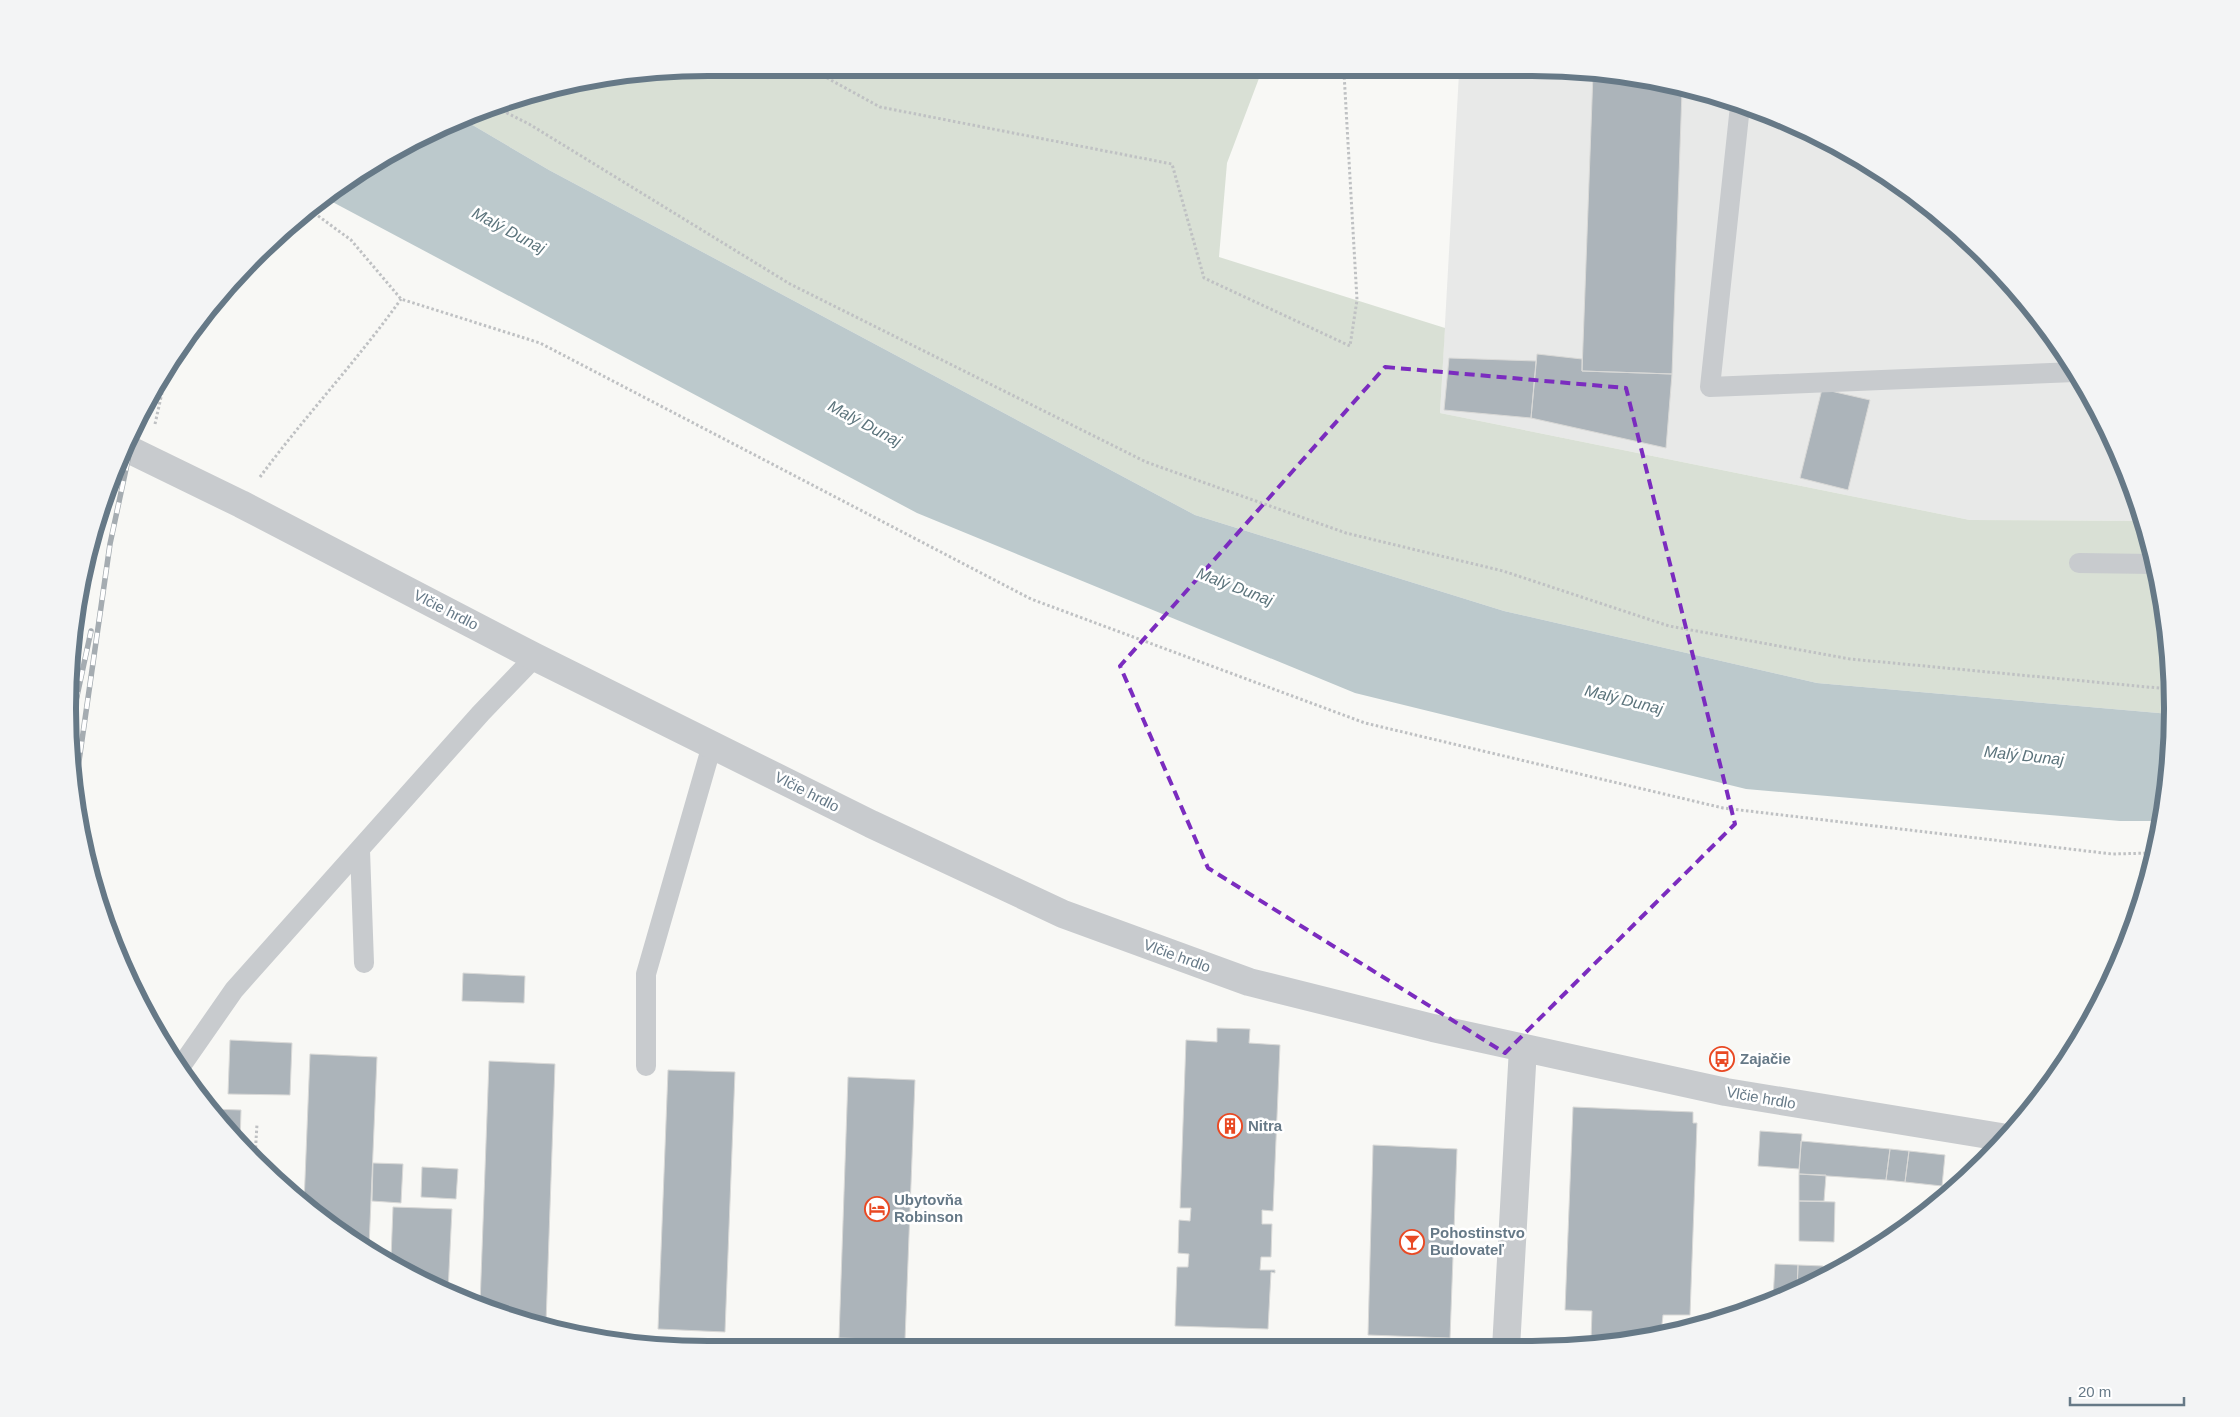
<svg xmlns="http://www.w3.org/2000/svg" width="2240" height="1417" font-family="Arial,sans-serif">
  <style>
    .built { fill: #e8e9e8 }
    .green { fill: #d9e0d5 }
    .water { fill: #bcc9cc }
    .building { fill: #acb4ba; stroke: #d9d9d7 }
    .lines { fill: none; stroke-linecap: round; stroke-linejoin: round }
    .path { stroke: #bfc1c3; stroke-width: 3; stroke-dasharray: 2.5 2.5; stroke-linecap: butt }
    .lane { stroke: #c8cbce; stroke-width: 20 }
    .street { stroke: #c8cbce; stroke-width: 28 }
    .rail-casing { stroke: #a5acb1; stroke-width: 5.5 }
    .rail { stroke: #fff; stroke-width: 4; stroke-dasharray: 11; stroke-linecap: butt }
    .marked { fill: none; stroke: #7b2cbf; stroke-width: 4; stroke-dasharray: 10 6; stroke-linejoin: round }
    .labels { text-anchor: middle; stroke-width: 5; stroke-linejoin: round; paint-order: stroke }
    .street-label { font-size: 15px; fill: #667987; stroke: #fff }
    .poi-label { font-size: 15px; font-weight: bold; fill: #667987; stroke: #fff; text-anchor: start }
    .water-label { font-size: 16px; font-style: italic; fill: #5c747c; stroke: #fff }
    .rim { fill: none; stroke: #667987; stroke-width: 6 }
  </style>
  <rect width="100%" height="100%" fill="#f8f8f5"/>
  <path class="built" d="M 1459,73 L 1615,73 L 1777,116 L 1922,200 L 2014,286 L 2087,388 L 2139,503 L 2143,521 L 1970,520 L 1440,413 Z"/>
  <path class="green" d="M 625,73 L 1261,73 L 1227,163 L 1219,257 L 1445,328 L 1440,413 L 1970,520 L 2143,521 L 2167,625 L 2170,714 L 1817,683 L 1504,611 L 1195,515 L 549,170 L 464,120 L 503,101 Z"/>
  <path class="water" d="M 464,120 L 549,170 L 1195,515 L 1504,611 L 1817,683 L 2170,714 L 2171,751 L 2160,821 L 2120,821 L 1746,789 L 1355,693 L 917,513 L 325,198 L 352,176 Z"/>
  <path class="building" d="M 1593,73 L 1615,73 L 1682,91 L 1672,374 L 1582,371 Z
    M 1537,354 L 1582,359 L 1582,371 L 1672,374 L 1666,448 L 1531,418 Z
    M 1449,358 L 1536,361 L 1531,418 L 1444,410 Z
    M 1822,389 L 1870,400 L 1848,490 L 1800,478 Z
    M 463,973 L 525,976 L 524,1003 L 462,1001 Z
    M 1217,1028 L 1250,1029 L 1249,1043 L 1280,1045 L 1273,1211 L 1262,1210 L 1262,1224 L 1272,1224 L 1271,1257 L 1261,1257 L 1260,1270 L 1275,1270 L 1275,1273 L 1271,1272 L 1268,1329 L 1175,1326 L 1177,1267 L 1188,1267 L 1189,1254 L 1178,1253 L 1179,1220 L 1190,1221 L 1191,1208 L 1180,1208 L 1186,1040 L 1217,1042 Z
    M 230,1040 L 292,1043 L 290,1095 L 228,1094 Z
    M 310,1054 L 377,1057 L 369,1247 L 318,1217 L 304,1204 Z
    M 489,1061 L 555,1064 L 546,1323 L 480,1305 Z
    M 668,1070 L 735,1072 L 725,1332 L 658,1329 Z
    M 848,1077 L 915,1080 L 905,1340 L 839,1338 Z
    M 1573,1107 L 1693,1112 L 1693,1123 L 1697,1123 L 1690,1315 L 1663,1315 L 1661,1334 L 1614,1341 L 1591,1340 L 1592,1311 L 1565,1310 Z
    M 210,1109 L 241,1110 L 240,1144 L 227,1131 Z
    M 1760,1131 L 1802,1134 L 1799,1169 L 1758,1166 Z
    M 1801,1141 L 1890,1149 L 1886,1180 L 1799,1174 Z
    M 1373,1145 L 1457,1149 L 1450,1338 L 1368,1335 Z
    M 1890,1149 L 1909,1151 L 1905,1182 L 1886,1180 Z
    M 1909,1151 L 1945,1155 L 1942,1186 L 1905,1182 Z
    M 373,1163 L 403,1164 L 401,1203 L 372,1201 Z
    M 422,1167 L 458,1169 L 456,1199 L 421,1197 Z
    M 1799,1174 L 1826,1175 L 1824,1201 L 1799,1201 Z
    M 1799,1201 L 1835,1202 L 1834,1242 L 1799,1241 Z
    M 393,1207 L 452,1209 L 448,1292 L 391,1259 Z
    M 1775,1264 L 1798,1265 L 1797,1290 L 1773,1299 Z
    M 1798,1265 L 1823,1266 L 1822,1279 L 1797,1290 Z"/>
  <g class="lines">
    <path class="path" d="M 818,73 L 880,107 L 1172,164 L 1204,278 L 1350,346 L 1357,300 L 1344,73
      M 493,106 L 529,124 L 790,284 L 1146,462 L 1346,533 L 1503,571 L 1669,626 L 1850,659 L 2169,689
      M 310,210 L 351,240 L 401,299 L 540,343 L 1031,599 L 1365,723 L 1723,808 L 2112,854 L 2154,853
      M 155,424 L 168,366
      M 260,477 C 305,416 357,361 401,299
      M 255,1158 L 257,1124"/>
    <path class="lane" d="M 1740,106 L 1710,387 L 2075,372
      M 2079,563 L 2153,564
      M 360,850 L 364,963
      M 646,1066 L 646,974 L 712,745
      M 179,1069 L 234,990 L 481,713 L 535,657"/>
    <path class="street" d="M 126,448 L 241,504 L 535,657 L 871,824 L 1063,914 L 1249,982 L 1433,1028 L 1726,1092 L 2001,1137
      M 1506,1348 L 1523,1048"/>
    <defs>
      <path id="rail" d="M 71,724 L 91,631
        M 74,796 L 110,544 L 135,427"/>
    </defs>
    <use href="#rail" class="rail-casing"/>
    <use href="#rail" class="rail"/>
  </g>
  <path class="marked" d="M 1385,367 L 1626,388 L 1735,824 L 1505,1053 L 1208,868 L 1120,666 Z"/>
  <defs>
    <symbol id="bus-ring" viewBox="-11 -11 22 22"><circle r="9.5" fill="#fff" stroke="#e94923" stroke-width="1.5"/><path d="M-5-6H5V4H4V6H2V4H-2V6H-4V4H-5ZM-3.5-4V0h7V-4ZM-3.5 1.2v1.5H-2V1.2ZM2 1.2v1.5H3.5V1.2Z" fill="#e94923"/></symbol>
    <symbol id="building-ring" viewBox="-11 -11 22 22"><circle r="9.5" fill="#fff" stroke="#e94923" stroke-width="1.5"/><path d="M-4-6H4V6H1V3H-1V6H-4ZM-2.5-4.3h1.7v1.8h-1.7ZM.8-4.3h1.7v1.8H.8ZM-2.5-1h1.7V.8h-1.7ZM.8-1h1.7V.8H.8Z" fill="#e94923"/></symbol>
    <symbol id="hotel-ring" viewBox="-11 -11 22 22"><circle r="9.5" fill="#fff" stroke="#e94923" stroke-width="1.5"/><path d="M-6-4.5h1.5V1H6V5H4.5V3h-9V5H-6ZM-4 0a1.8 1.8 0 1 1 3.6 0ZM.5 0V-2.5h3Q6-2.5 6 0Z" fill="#e94923"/></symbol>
    <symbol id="bar-ring" viewBox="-11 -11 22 22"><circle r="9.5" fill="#fff" stroke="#e94923" stroke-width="1.5"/><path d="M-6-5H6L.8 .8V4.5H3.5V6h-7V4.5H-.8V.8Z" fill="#e94923"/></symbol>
  </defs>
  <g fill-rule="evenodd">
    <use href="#bus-ring" x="1708" y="1045" width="28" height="28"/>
    <use href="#building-ring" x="1216" y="1112" width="28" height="28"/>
    <use href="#hotel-ring" x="863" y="1195" width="28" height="28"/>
    <use href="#bar-ring" x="1398" y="1228" width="28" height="28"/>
  </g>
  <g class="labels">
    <g class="street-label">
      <text transform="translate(446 610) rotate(27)" y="5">Vlčie hrdlo</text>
      <text transform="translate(807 792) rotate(27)" y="5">Vlčie hrdlo</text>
      <text transform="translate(1177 956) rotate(20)" y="5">Vlčie hrdlo</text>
      <text transform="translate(1761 1098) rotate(10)" y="5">Vlčie hrdlo</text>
    </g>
    <g class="poi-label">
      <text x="1740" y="1064">Zajačie</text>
      <text x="1248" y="1131">Nitra</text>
      <text x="894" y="1205">Ubytovňa<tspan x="894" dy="17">Robinson</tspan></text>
      <text x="1430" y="1238">Pohostinstvo<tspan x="1430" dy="17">Budovateľ</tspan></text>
    </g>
    <g class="water-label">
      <text transform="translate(509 230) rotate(28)" y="6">Malý Dunaj</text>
      <text transform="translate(865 423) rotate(28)" y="6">Malý Dunaj</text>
      <text transform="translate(1235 586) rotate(21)" y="6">Malý Dunaj</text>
      <text transform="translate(1624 699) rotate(14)" y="6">Malý Dunaj</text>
      <text transform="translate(2024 755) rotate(6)" y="6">Malý Dunaj</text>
    </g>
  </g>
  <path d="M0 0H2240V1417H0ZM708 76H1532A632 632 0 0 1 2164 708V709A632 632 0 0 1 1532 1341H708A632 632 0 0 1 76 709V708A632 632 0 0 1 708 76Z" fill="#f3f4f5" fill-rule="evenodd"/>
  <path class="rim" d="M708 76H1532A632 632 0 0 1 2164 708V709A632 632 0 0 1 1532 1341H708A632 632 0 0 1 76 709V708A632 632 0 0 1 708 76Z"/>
  <path d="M2070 1397v8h114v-8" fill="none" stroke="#667987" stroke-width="2.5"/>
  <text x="2078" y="1397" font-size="15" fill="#667987" stroke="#ffffff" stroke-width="4" paint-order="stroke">20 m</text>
</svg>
